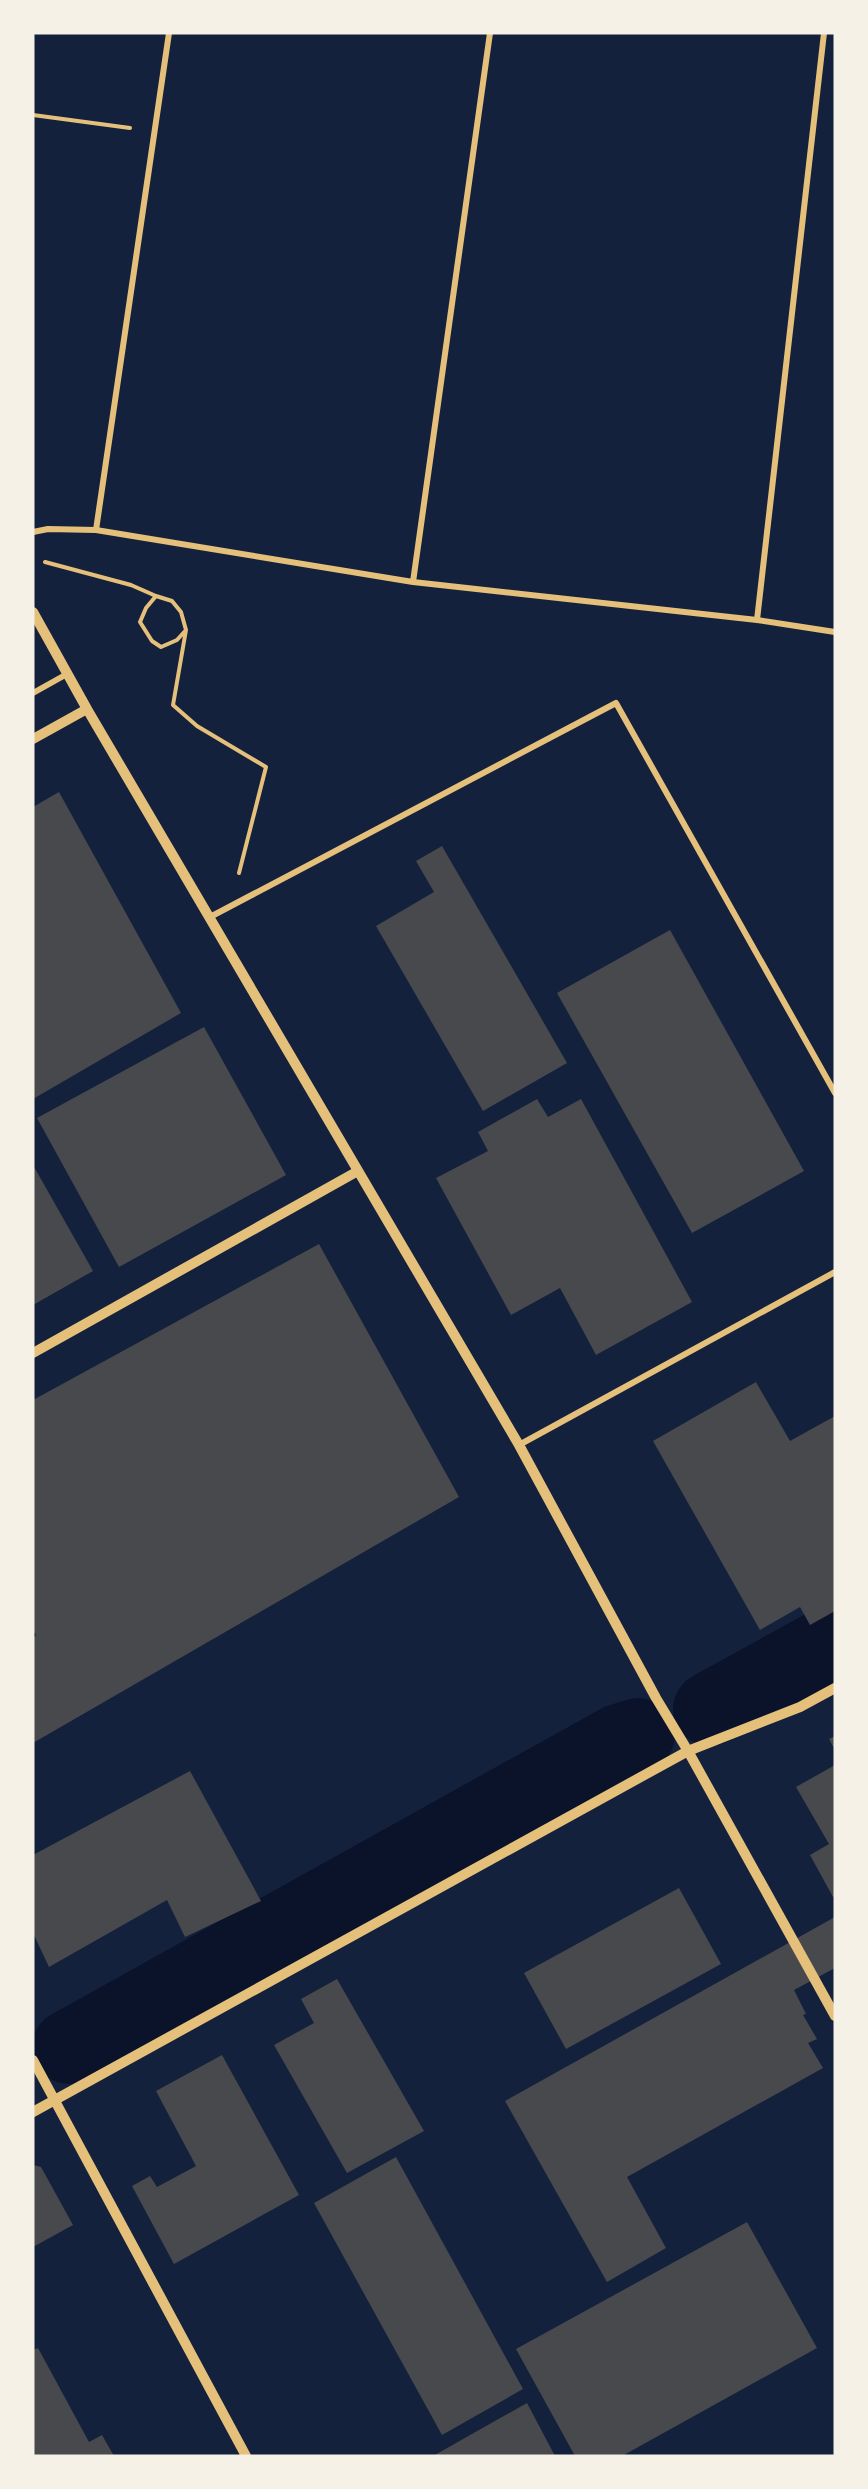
<svg xmlns="http://www.w3.org/2000/svg" width="868" height="2489" font-family="Helvetica,sans-serif">
  <style>
    .lines { fill: none; stroke-linecap: round; stroke-linejoin: round }
    .river { stroke: #0b132b; stroke-width: 74 }
    .building { fill: #48494c }
    .path { stroke: #e5c07b; stroke-width: 4 }
    .minor { stroke: #e5c07b; stroke-width: 6 }
    .tertiary { stroke: #e5c07b; stroke-width: 10 }
  </style>
  <rect width="100%" height="100%" fill="#14213d"/>
  <g class="lines">
    <path class="river" d="M 710,1709 L 835,1640
      M 69,2047 L 619,1741 L 638,1735"/>
  </g>
  <path class="building" d="M 59,792 L 181,1013 L 33,1099 L 33,807 Z
    M 442,846 L 567,1063 L 483,1111 L 376,926 L 434,892 L 416,861 Z
    M 670,930 L 804,1171 L 692,1233 L 557,993 Z
    M 204,1027 L 286,1175 L 119,1267 L 37,1118 Z
    M 537,1099 L 548,1117 L 581,1099 L 692,1302 L 596,1355 L 560,1288 L 511,1315 L 436,1178 L 488,1151 L 478,1132 Z
    M 33,1165 L 93,1271 L 33,1305 Z
    M 319,1244 L 459,1497 L 33,1743 L 33,1639 L 36,1635 L 33,1630 L 33,1400 Z
    M 756,1382 L 790,1441 L 835,1416 L 835,1611 L 810,1625 L 800,1607 L 760,1630 L 653,1441 Z
    M 835,1736 L 835,1750 L 829,1739 Z
    M 835,1765 L 835,1896 L 833,1897 L 810,1855 L 829,1844 L 796,1787 Z
    M 190,1771 L 261,1901 L 185,1937 L 167,1900 L 49,1967 L 33,1933 L 33,1855 Z
    M 679,1888 L 721,1964 L 566,2049 L 524,1973 Z
    M 835,1917 L 835,1968 L 794,1990 L 806,2014 L 803,2015 L 817,2039 L 808,2043 L 823,2068 L 627,2177 L 666,2248 L 607,2282 L 505,2101 Z
    M 337,1979 L 424,2131 L 347,2173 L 274,2045 L 314,2023 L 301,1999 Z
    M 222,2055 L 299,2195 L 174,2264 L 132,2186 L 150,2176 L 157,2187 L 196,2166 L 156,2091 Z
    M 396,2157 L 523,2389 L 442,2435 L 314,2203 Z
    M 33,2165 L 41,2167 L 73,2225 L 33,2247 Z
    M 747,2222 L 817,2348 L 622,2456 L 575,2456 L 516,2349 Z
    M 38,2348 L 89,2442 L 102,2435 L 114,2456 L 33,2456 L 33,2350 Z
    M 527,2403 L 555,2456 L 433,2456 Z"/>
  <g class="lines">
    <path class="path" d="M 33,115 L 130,128
      M 45,562 L 131,585 L 156,596 L 172,601 L 181,612 L 186,630 L 177,640 L 161,647 L 152,641 L 140,622 L 146,608 L 156,596
      M 186,630 L 173,705 L 197,726 L 266,767 L 239,873"/>
    <path class="minor" d="M 96,530 L 169,33
      M 33,532 L 48,529 L 96,530 L 413,582 L 757,620 L 835,632
      M 413,582 L 490,33
      M 757,620 L 824,33
      M 33,693 L 67,674
      M 210,917 L 616,703 L 835,1093
      M 519,1445 L 835,1272"/>
    <path class="tertiary" d="M 33,612 L 87,709 L 519,1445 L 656,1698 L 688,1751 L 800,1707 L 835,1688
      M 33,739 L 87,709
      M 33,1353 L 358,1171
      M 33,2060 L 246,2456
      M 33,2112 L 688,1751 L 835,2016"/>
  </g>
  <rect width="868" height="2489" fill="none" stroke="#f6f1e7" stroke-width="69"/>
</svg>
